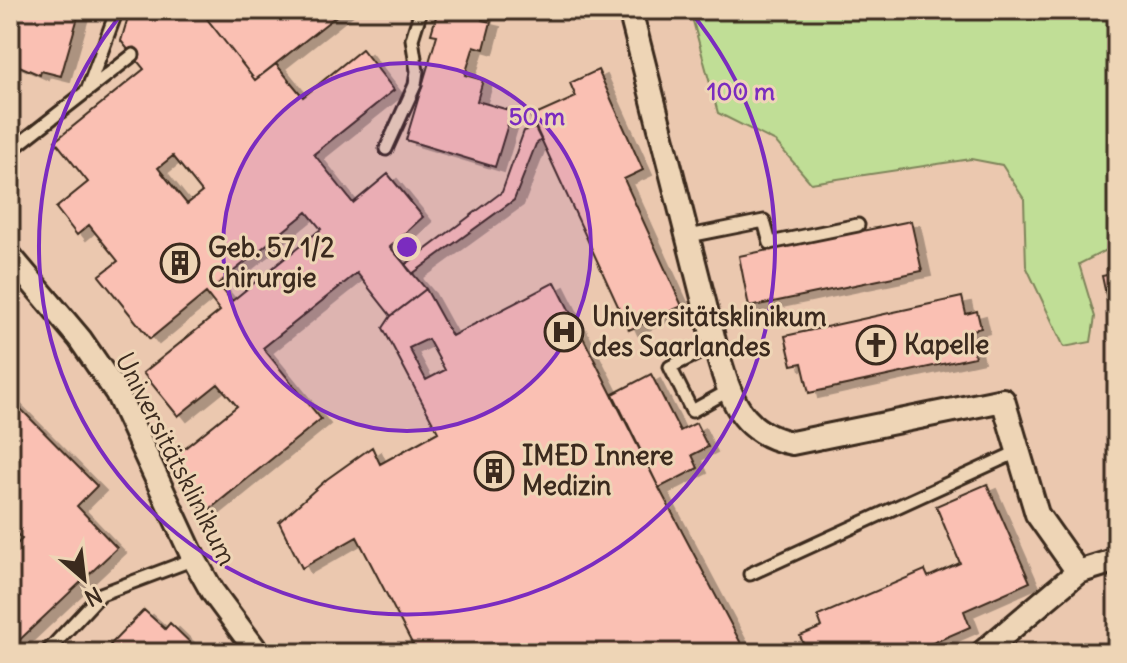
<svg xmlns="http://www.w3.org/2000/svg" width="1127" height="663" font-family="Delius,sans-serif">
  <style>
    .built { fill: #ebc8af }
    .green { fill: #c0de96; stroke: #7e845a; stroke-width: 2 }
    .building { fill: #fac0b3; stroke: #3b2a1e; stroke-width: 2; fill-rule: evenodd; filter: url(#shadow) }
    .lines { fill: none; stroke-linecap: round; stroke-linejoin: round }
    .lane-casing { stroke: #3b2a1e; stroke-width: 17 }
    .street-casing { stroke: #3b2a1e; stroke-width: 28 }
    .lane { stroke: #eed5b6; stroke-width: 11 }
    .street { stroke: #eed5b6; stroke-width: 22 }
    .ring { fill: none; stroke: #7b2cbf; stroke-width: 4 }
    .labels { text-anchor: middle; stroke-width: 6; stroke-linejoin: round; paint-order: stroke }
    .poi-label { font-size: 26px; font-weight: bold; fill: #3b2a1e; stroke: #eed5b6; text-anchor: start }
    .street-label { font-size: 26px; fill: #3b2a1e; stroke: #eed5b6 }
    .centre { fill: #7b2cbf; stroke: #eed5b6; stroke-width: 4 }
    .ring-label { font-size: 24px; text-anchor: middle; font-weight: bold; fill: #7b2cbf; stroke: #eed5b6; stroke-width: 6; stroke-linejoin: round; paint-order: stroke }
  </style>
  <defs>
    <filter id="shadow"><feDropShadow dx="9" dy="5" stdDeviation="0" flood-color="#0004"/></filter>
  </defs>
  <rect width="100%" height="100%" fill="#eed5b6"/>
  <filter id="ink" filterUnits="userSpaceOnUse"><feTurbulence type="fractalNoise" baseFrequency=".0125" numOctaves="2"/><feDisplacementMap in="SourceGraphic" scale="16" xChannelSelector="R" yChannelSelector="G"/><feConvolveMatrix kernelMatrix="1 2 1 2 8 2 1 2 1" color-interpolation-filters="sRGB"/></filter>
  <g filter="url(#ink)">
    <path class="built" d="M 10,10 L 1117,10 L 1117,653 L 10,653 Z"/>
    <path class="green" d="M 690,10 L 855,10 L 876,19 L 905,10 L 1117,10 L 1117,245 L 1079,264 L 1095,317 L 1091,342 L 1064,347 L 1026,266 L 1024,199 L 1002,165 L 971,159 L 811,183 L 776,142 L 718,113 Z"/>
    <path class="building" d="M 14,10 L 80,10 L 61,76 L 41,71 L 40,75 L 10,62 L 10,15 Z
      M 137,10 L 200,10 L 255,80 L 276,64 L 303,97 L 362,49 L 394,90 L 314,154 L 353,203 L 388,174 L 423,217 L 390,247 L 426,289 L 391,316 L 357,273 L 263,348 L 321,419 L 205,513 L 165,464 L 237,406 L 218,384 L 178,416 L 143,373 L 220,311 L 206,293 L 150,339 L 99,276 L 118,261 L 89,225 L 77,235 L 56,208 L 88,182 L 55,141 L 144,69 L 121,41 L 128,17 ZM 173,156 L 202,192 L 187,204 L 158,168 ZM 307,212 L 321,229 L 232,301 L 218,284 Z
      M 200,10 L 344,10 L 255,80 Z
      M 438,10 L 485,10 L 482,20 L 491,22 L 484,49 L 474,46 L 465,75 L 483,80 L 477,101 L 512,111 L 495,167 L 406,140 L 437,35 L 431,34 Z
      M 598,70 L 643,170 L 624,179 L 682,306 L 629,330 L 531,117 L 576,97 L 570,83 Z
      M 535,128 L 541,140 L 536,144 L 514,200 L 412,274 L 405,265 L 502,192 L 524,131 Z
      M 911,221 L 922,271 L 749,307 L 739,256 Z
      M 1117,273 L 1117,331 L 1114,332 L 1102,276 Z
      M 555,282 L 659,488 L 746,653 L 417,653 L 357,537 L 302,568 L 279,522 L 327,479 L 372,447 L 380,464 L 438,432 L 383,328 L 391,316 L 426,289 L 452,336 ZM 428,339 L 445,370 L 426,380 L 409,348 Z
      M 962,297 L 966,314 L 977,311 L 981,328 L 969,331 L 975,357 L 809,393 L 802,363 L 792,365 L 785,336 Z
      M 651,374 L 680,431 L 696,423 L 708,447 L 692,455 L 698,468 L 659,488 L 613,394 Z
      M 10,398 L 97,486 L 77,506 L 117,548 L 10,649 L 10,551 L 22,539 L 10,527 Z
      M 987,484 L 1030,582 L 964,611 L 970,627 L 910,653 L 807,653 L 800,636 L 822,627 L 818,616 L 925,570 L 928,577 L 960,563 L 936,506 Z
      M 144,610 L 165,629 L 170,623 L 201,653 L 119,653 L 110,645 Z"/>
    <g class="lines">
      <defs>
        <path id="lane" d="M 87,91 L 117,10
          M 386,149 L 415,85 L 417,71 L 412,39 L 421,10
          M 10,151 L 133,55
          M 689,236 L 764,221 L 770,243 L 858,225
          M 715,345 L 670,367 L 692,411 L 728,391
          M 750,574 L 1017,452
          M 46,653 L 101,594 L 194,559"/>
        <path id="street" d="M 630,10 L 715,345 C 729,392 737,433 792,443 L 1003,400 L 1037,514 L 1078,572
          M 10,256 L 80,339 L 117,393 L 194,559 L 212,591 L 258,653
          M 982,653 L 1078,572 L 1117,560"/>
      </defs>
      <use href="#lane" class="lane-casing"/>
      <use href="#street" class="street-casing"/>
      <use href="#lane" class="lane"/>
      <use href="#street" class="street"/>
    </g>
  </g>
  <circle cx="407" cy="247" r="184" fill="#7b2cbf" fill-opacity=".12"/>
  <g class="ring">
    <circle cx="407" cy="247" r="184"/>
    <path d="M689 10A368 368 0 1 1 125 10"/>
  </g>
  <defs>
    <symbol id="building-ring" viewBox="-11 -11 22 22"><circle r="9.5" fill="#eed5b6" stroke="#3b2a1e" stroke-width="1.5"/><path d="M-4-6H4V6H1V3H-1V6H-4ZM-2.5-4.3h1.7v1.8h-1.7ZM.8-4.3h1.7v1.8H.8ZM-2.5-1h1.7V.8h-1.7ZM.8-1h1.7V.8H.8Z" fill="#3b2a1e"/></symbol>
    <symbol id="hospital-ring" viewBox="-11 -11 22 22"><circle r="9.5" fill="#eed5b6" stroke="#3b2a1e" stroke-width="1.5"/><path d="M-5-5h3v3.5h4V-5h3V5h-3V1.5h-4V5h-3Z" fill="#3b2a1e"/></symbol>
    <symbol id="church-ring" viewBox="-11 -11 22 22"><circle r="9.5" fill="#eed5b6" stroke="#3b2a1e" stroke-width="1.5"/><path d="M-1.2-6h2.4v3.5h3.3v2.4h-3.3V6h-2.4V-.1h-3.3v-2.4h3.3Z" fill="#3b2a1e"/></symbol>
  </defs>
  <g fill-rule="evenodd">
    <use href="#building-ring" x="158" y="241" width="44" height="44"/>
    <use href="#hospital-ring" x="542" y="310" width="44" height="44"/>
    <use href="#church-ring" x="854" y="323" width="44" height="44"/>
    <use href="#building-ring" x="472" y="449" width="44" height="44"/>
  </g>
  <g class="labels">
    <g class="poi-label">
      <text x="208" y="257">Geb. 57 1/2<tspan x="208" dy="30">Chirurgie</tspan></text>
      <text x="592" y="326">Universitätsklinikum<tspan x="592" dy="30">des Saarlandes</tspan></text>
      <text x="904" y="354">Kapelle</text>
      <text x="522" y="465">IMED Innere<tspan x="522" dy="30">Medizin</tspan></text>
    </g>
    <g class="street-label">
      <text transform="translate(176 459) rotate(63)" y="9">Universitätsklinikum</text>
    </g>
  </g>
  <circle cx="407" cy="247" r="12" class="centre"/>
  <g class="ring-label">
    <text x="741" y="100">100 m</text>
    <text x="537" y="125">50 m</text>
  </g>
  <rect width="1127" height="663" fill="none" stroke="#eed5b6" stroke-width="40"/>
  <rect x="20" y="20" width="1087" height="623" fill="none" stroke="#3b2a1e" stroke-width="3" filter="url(#ink)"/>
  <g transform="translate(84 579) rotate(152)" stroke="#eed5b6" stroke-width="6" paint-order="stroke">
  <path d="M0-6L14 30L0 20L-14 30Z" fill="#3b2a1e"/>
  <text y="-12" font-size="22" font-weight="bold" text-anchor="middle" fill="#3b2a1e">N</text>
  </g>
</svg>
